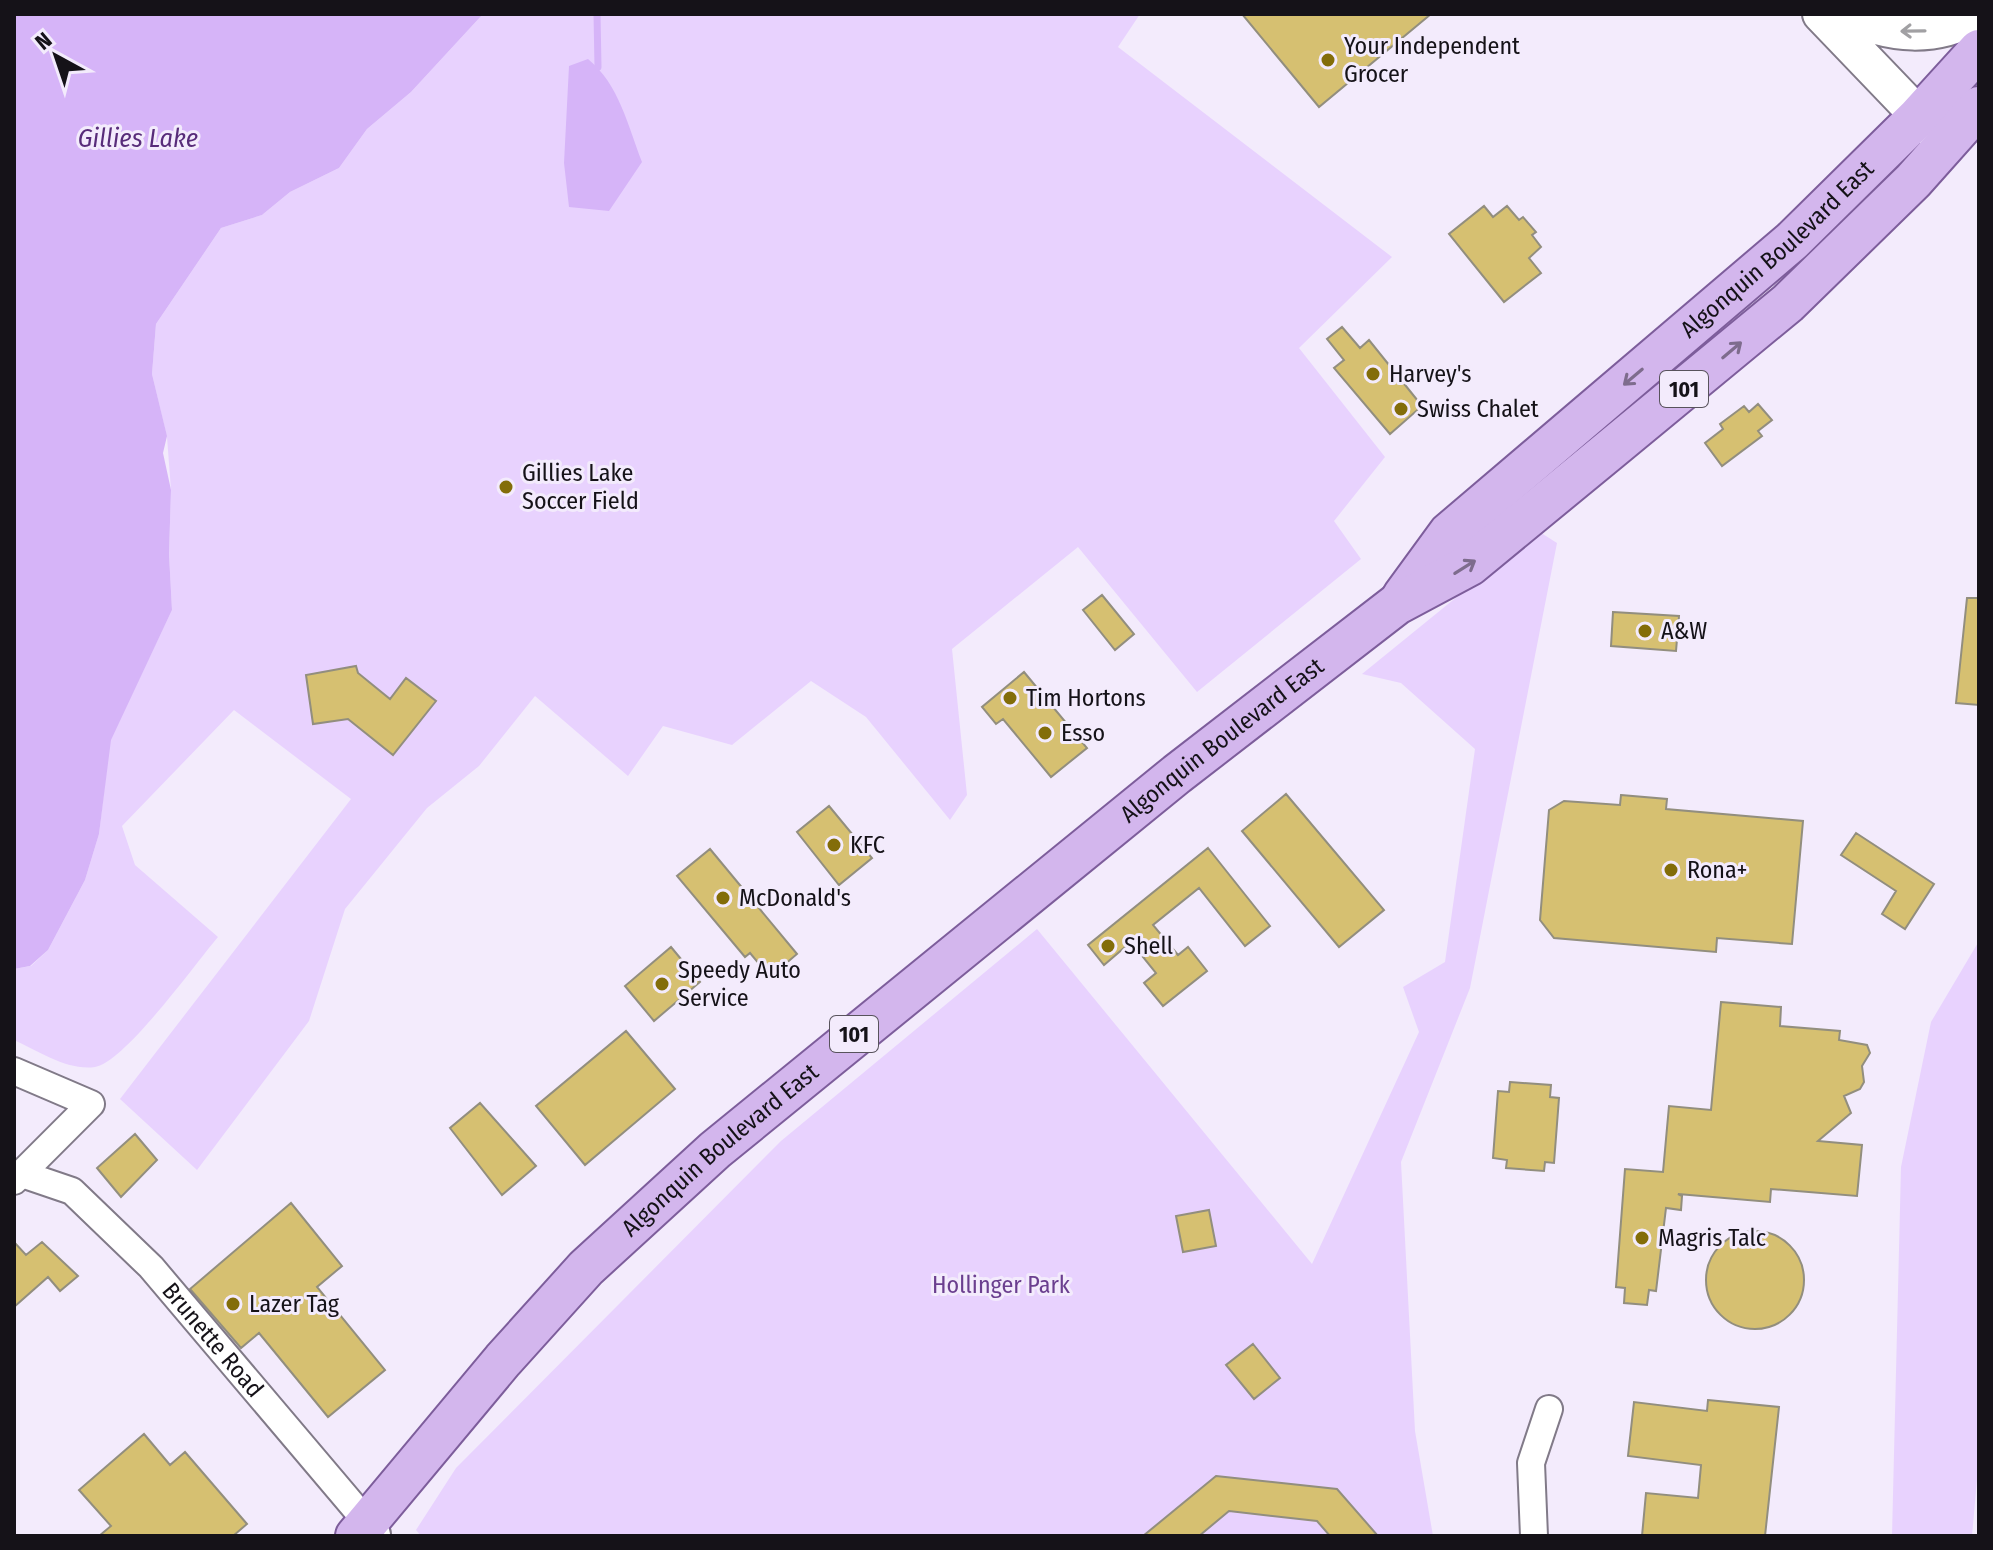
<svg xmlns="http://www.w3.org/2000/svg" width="1993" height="1550" font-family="'Fira Sans Condensed',sans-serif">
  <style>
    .green { fill: #e8d2fe }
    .water { fill: #d6b4f8 }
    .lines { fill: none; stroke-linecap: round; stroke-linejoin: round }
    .stream { stroke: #d6b4f8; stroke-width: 7 }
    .building { fill: #d6c071; stroke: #928e7e; stroke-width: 2 }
    .street-casing { stroke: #817a88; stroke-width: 30 }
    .secondary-casing { stroke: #817a88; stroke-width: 40 }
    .primary-casing { stroke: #7d5d9b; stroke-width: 44 }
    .street { stroke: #fff; stroke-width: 26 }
    .secondary { stroke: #fff; stroke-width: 36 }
    .primary { stroke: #d3b6ed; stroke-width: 40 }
    .oneway { stroke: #a1a0a3 }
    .oneway2 { stroke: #7e6c8d }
    .poi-dot { fill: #836d09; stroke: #f3ebfc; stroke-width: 3 }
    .labels { text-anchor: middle; stroke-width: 6; stroke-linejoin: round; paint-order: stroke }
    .shield { fill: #f3ebfc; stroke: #58535c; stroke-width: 2 }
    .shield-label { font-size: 22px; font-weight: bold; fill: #151218 }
    .poi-label { font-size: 24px; fill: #151218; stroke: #f3ebfc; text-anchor: start }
    .street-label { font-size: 24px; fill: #151218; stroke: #f3ebfc }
    .park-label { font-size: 24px; fill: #6b3f8f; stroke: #f3ebfc }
    .water-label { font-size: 26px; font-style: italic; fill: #582c7a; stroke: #f3ebfc }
  </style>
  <rect width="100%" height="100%" fill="#f3ebfc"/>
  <path class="green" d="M 483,14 L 1140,14 L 1118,47 L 1392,257 L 1299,348 L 1385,457 L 1334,521 L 1361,559 L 1197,692 L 1078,547 L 952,649 L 967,795 L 950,820 L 866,717 L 811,681 L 732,745 L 663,726 L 628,776 L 535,696 L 479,766 L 427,808 L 345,909 L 309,1021 L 197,1170 L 120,1099 L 351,799 L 234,710 L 122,826 L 135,865 L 218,937 C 195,964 125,1062 95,1067 C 68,1071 38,1051 14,1040 L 14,969 L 31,966 L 48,950 L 85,880 L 99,834 L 110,740 L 172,610 L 169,554 L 171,490 L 167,437 L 152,374 L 156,324 L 221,228 L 262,215 L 290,192 L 339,168 L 367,129 L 411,92 Z
    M 1538,531 L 1557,543 L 1470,988 L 1401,1162 L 1415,1431 L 1433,1536 L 421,1536 L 416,1530 L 456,1468 L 781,1141 L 1037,929 L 1312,1264 L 1419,1032 L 1403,987 L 1445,962 L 1475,749 L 1401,683 L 1362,674 Z
    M 1979,941 L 1979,1457 L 1972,1536 L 1892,1536 L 1901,1167 L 1931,1022 Z"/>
  <path class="water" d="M 14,14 L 483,14 L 411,92 L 367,129 L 339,168 L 290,192 L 262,215 L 221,228 L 156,324 L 152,374 L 167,436 L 163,453 L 171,490 L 169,554 L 172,610 L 111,740 L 99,834 L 85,880 L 48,950 L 30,966 L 14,969 Z
    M 588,59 C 619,84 628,126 642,162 L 609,211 L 569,207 L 564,163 L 569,66 Z"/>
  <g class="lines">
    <path class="stream" d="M 597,14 L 598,67"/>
  </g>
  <path class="building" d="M 1242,14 L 1431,14 L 1319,107 Z
    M 1484,206 L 1493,217 L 1507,206 L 1519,220 L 1523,217 L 1536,232 L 1532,235 L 1541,247 L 1529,258 L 1541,273 L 1504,302 L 1449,234 Z
    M 1342,327 L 1360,348 L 1369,340 L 1422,406 L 1390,434 L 1334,368 L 1344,360 L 1327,339 Z
    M 1758,404 L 1772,420 L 1758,431 L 1762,436 L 1722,466 L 1705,443 L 1723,429 L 1720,424 L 1744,406 L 1749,412 Z
    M 1102,595 L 1134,634 L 1115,650 L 1083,610 Z
    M 1967,598 L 1979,598 L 1979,705 L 1956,703 Z
    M 1613,612 L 1679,616 L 1676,651 L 1611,646 Z
    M 356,666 L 358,673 L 390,699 L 406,678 L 436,701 L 393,755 L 348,719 L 313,724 L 306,675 Z
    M 1024,672 L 1087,748 L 1051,777 L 1003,719 L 996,724 L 982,707 Z
    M 1286,794 L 1384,910 L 1339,947 L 1242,831 Z
    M 1621,795 L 1667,799 L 1666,809 L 1803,821 L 1792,944 L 1717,938 L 1716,952 L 1554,938 L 1540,920 L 1549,810 L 1564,801 L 1620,805 Z
    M 829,806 L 872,858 L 839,885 L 797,832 Z
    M 1856,833 L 1934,884 L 1905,929 L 1882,914 L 1896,891 L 1841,855 Z
    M 1208,848 L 1270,926 L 1245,946 L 1199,888 L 1153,925 L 1178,955 L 1188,947 L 1207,971 L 1163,1006 L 1144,983 L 1156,973 L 1131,942 L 1104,965 L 1088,945 Z
    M 710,849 L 797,954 L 770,977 L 750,953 L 745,957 L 677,876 Z
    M 671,947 L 700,982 L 654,1021 L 625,986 Z
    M 1721,1002 L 1781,1007 L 1780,1026 L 1840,1031 L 1839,1040 L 1867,1045 L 1870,1053 L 1862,1066 L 1864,1082 L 1860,1089 L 1844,1096 L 1851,1113 L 1818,1141 L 1862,1145 L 1857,1196 L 1771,1189 L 1770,1202 L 1678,1194 L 1682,1196 L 1681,1210 L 1666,1208 L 1656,1291 L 1649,1290 L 1647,1305 L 1624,1303 L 1625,1288 L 1616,1287 L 1625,1169 L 1663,1172 L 1669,1106 L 1711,1110 Z
    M 626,1031 L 675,1089 L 585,1165 L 536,1106 Z
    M 1510,1082 L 1551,1085 L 1550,1097 L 1559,1098 L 1554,1163 L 1545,1162 L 1544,1171 L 1506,1168 L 1507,1160 L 1493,1158 L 1498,1091 L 1509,1092 Z
    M 480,1103 L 536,1166 L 502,1195 L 450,1128 Z
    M 135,1134 L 157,1160 L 121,1197 L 97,1168 Z
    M 291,1203 L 342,1266 L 317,1287 L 385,1370 L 328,1417 L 259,1333 L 241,1348 L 190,1289 Z
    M 1209,1210 L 1216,1246 L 1183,1252 L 1176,1216 Z
    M1706 1280a49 49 0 1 1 98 0a49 49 0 1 1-98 0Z
    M 14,1242 L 26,1255 L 42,1242 L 78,1276 L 60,1291 L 48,1277 L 14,1307 Z
    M 1253,1344 L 1280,1378 L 1254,1399 L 1226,1365 Z
    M 1708,1400 L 1779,1407 L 1765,1536 L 1642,1536 L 1646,1493 L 1698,1498 L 1701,1465 L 1628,1456 L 1634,1402 L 1707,1411 Z
    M 144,1434 L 170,1465 L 185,1452 L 247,1524 L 233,1536 L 99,1536 L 111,1526 L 79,1490 Z
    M 1216,1476 L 1337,1489 L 1378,1536 L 1330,1536 L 1317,1521 L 1229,1511 L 1199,1536 L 1143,1536 Z"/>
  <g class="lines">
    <defs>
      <g id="street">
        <path d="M 14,1071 L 91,1104 L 14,1181"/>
        <path id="s1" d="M 22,1174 L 72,1191 L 151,1267 L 377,1534"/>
        <path d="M 1534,1536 L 1531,1463 L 1549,1409"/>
      </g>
      <path id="secondary" d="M 1821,14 L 1939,137
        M 1848,14 C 1889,36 1936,39 1978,14"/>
      <g id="primary">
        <path id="s2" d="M 1403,596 L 1449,533 L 1792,241 L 1918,117 L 1979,50"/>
        <path id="s3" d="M 356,1536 L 503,1360 L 586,1268 L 715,1150 L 1177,774 L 1397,604 L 1470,565 L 1611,449 L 1788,303 L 1913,181 L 1979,107"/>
      </g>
    </defs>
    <use href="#street" class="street-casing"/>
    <use href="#secondary" class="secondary-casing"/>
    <use href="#primary" class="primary-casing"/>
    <use href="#street" class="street"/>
    <use href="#secondary" class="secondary"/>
    <use href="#primary" class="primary"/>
  </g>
  <defs><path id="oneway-shaft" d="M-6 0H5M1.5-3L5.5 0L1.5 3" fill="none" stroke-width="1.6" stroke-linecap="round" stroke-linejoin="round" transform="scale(2)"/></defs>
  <use class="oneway" href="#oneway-shaft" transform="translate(1913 31) rotate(179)"/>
  <g class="oneway2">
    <use href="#oneway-shaft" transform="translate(1732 350) rotate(-40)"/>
    <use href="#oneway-shaft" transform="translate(1633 377) rotate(140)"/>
    <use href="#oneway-shaft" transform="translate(1465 567) rotate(-32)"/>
  </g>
  <g class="poi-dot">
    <circle cx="1328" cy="60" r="8"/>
    <circle cx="1373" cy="374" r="8"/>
    <circle cx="1401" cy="409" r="8"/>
    <circle cx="506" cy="487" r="8"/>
    <circle cx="1645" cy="631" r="8"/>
    <circle cx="1010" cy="698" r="8"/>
    <circle cx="1045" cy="733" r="8"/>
    <circle cx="834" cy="845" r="8"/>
    <circle cx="1671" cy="870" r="8"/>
    <circle cx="723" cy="898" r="8"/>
    <circle cx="1108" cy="946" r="8"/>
    <circle cx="662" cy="984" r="8"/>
    <circle cx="1642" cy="1238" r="8"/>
    <circle cx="233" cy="1304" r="8"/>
  </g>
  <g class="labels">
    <g class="shield">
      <rect x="1660" y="371" width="48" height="36" rx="6"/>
      <rect x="830" y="1016" width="48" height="36" rx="6"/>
    </g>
    <g class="shield-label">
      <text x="1684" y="397">101</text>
      <text x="854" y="1042">101</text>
    </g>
    <g class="poi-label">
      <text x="1344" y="54">Your Independent<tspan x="1344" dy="28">Grocer</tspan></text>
      <text x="1389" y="382">Harvey's</text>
      <text x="1417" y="417">Swiss Chalet</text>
      <text x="522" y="481">Gillies Lake<tspan x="522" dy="28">Soccer Field</tspan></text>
      <text x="1661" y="639">A&amp;W</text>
      <text x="1026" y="706">Tim Hortons</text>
      <text x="1061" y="741">Esso</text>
      <text x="850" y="853">KFC</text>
      <text x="1687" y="878">Rona+</text>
      <text x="739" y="906">McDonald's</text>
      <text x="1124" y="954">Shell</text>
      <text x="678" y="978">Speedy Auto<tspan x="678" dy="28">Service</tspan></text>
      <text x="1658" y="1246">Magris Talc</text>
      <text x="249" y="1312">Lazer Tag</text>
    </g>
    <g class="street-label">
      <text dy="8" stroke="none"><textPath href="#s2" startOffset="512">Algonquin Boulevard East</textPath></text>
      <text dy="8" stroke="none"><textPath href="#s3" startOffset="1180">Algonquin Boulevard East</textPath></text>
      <text dy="8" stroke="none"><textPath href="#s3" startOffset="532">Algonquin Boulevard East</textPath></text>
      <text dy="8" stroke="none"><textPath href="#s1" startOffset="258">Brunette Road</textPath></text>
    </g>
    <g class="park-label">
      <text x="1001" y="1293">Hollinger Park</text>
    </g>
    <g class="water-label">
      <text x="138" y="147">Gillies Lake</text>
    </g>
  </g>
  <rect width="1993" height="1550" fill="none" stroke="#151218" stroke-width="32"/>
  <g transform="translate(56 56) rotate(320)" stroke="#f3ebfc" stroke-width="6" paint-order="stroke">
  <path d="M0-6L14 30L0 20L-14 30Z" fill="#151218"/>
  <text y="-12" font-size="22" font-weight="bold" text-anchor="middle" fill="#151218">N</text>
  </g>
</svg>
